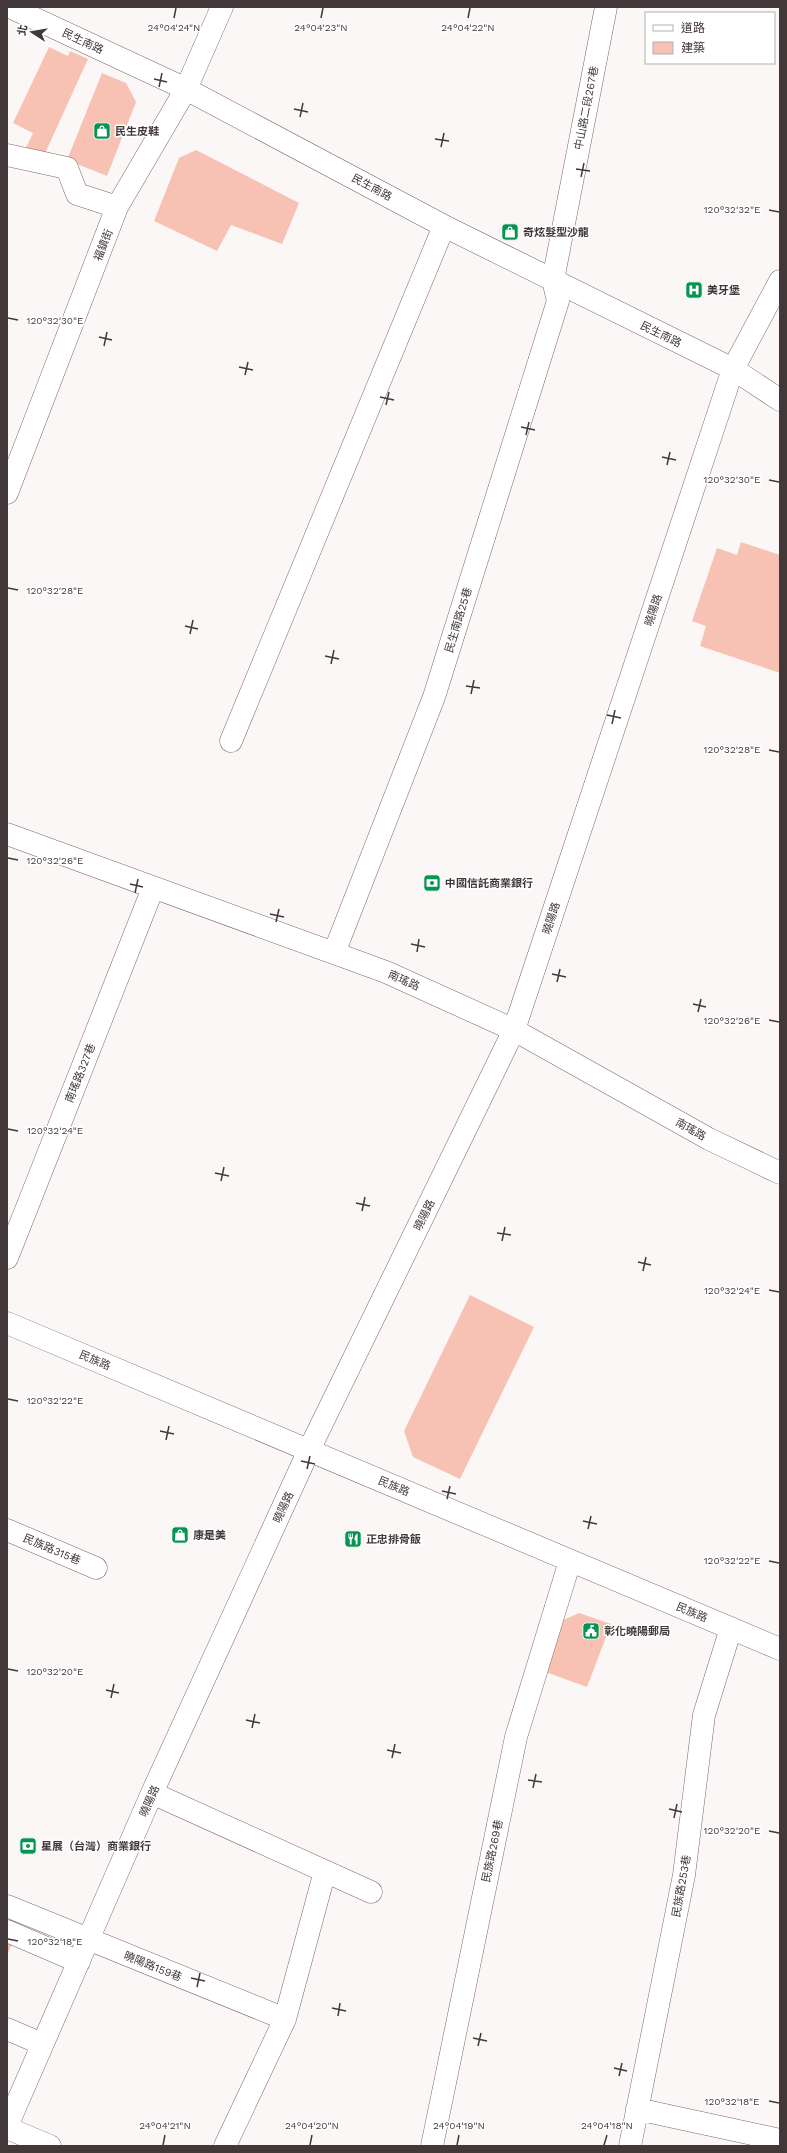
<svg xmlns="http://www.w3.org/2000/svg" width="787" height="2153" font-family="'Work Sans','Noto Sans TC',sans-serif">
  <style>
    .building { fill: #f7c2b3 }
    .lines { fill: none; stroke-linecap: round; stroke-linejoin: round }
    .minor-casing { stroke: #7d676b; stroke-width: 23 }
    .minor { stroke: #fff; stroke-width: 22 }
    .ticks { fill: none; stroke: #42383a; stroke-width: 1.5 }
    .labels { text-anchor: middle; stroke-width: 3; stroke-linejoin: round; paint-order: stroke }
    .street-label { font-size: 11px; fill: #42383a; stroke: #fff }
    .poi-label { font-size: 11px; font-weight: bold; fill: #42383a; stroke: #fff; text-anchor: start }
    .ticks-label { font-size: 10px; text-anchor: middle; fill: #42383a; stroke: #fff; stroke-width: 3; stroke-linejoin: round; paint-order: stroke }
  </style>
  <rect width="100%" height="100%" fill="#fcf7f7"/>
  <path class="building" d="M 49,47 L 68,56 L 70,51 L 88,59 L 42,160 L 24,152 L 33,133 L 13,123 Z
    M 102,73 L 126,83 L 136,102 L 107,176 L 67,160 Z
    M 196,150 L 299,203 L 282,244 L 231,225 L 217,251 L 154,221 L 179,158 Z
    M 741,542 L 780,555 L 780,673 L 700,646 L 706,626 L 692,621 L 717,548 L 737,555 Z
    M 470,1295 L 534,1327 L 460,1479 L 413,1457 L 404,1431 Z
    M 579,1613 L 611,1624 L 587,1687 L 540,1670 L 557,1623 Z
    M 7,1941 L 12,1944 L 7,1955 Z"/>
  <g class="lines">
    <defs>
      <path id="minor" d="M 10,7 L 186,89 L 444,226 L 733,369 L 780,400
        M 7,155 L 67,168 L 77,194 L 117,207
        M 7,493 L 117,207 L 186,89 L 222,7
        M 231,741 L 444,226
        M 7,834 L 386,972 L 514,1030 L 709,1139 L 780,1173
        M 334,953 L 434,697 L 558,301 L 553,280 L 606,7
        M 7,1258 L 153,888
        M 7,1323 L 780,1649
        M 7,1530 L 96,1568
        M 152,1793 L 371,1892
        M 7,1906 L 285,2019
        M 7,1931 L 79,1962
        M 7,2029 L 42,2044
        M 637,2109 L 780,2140
        M 7,2126 L 152,1793 L 309,1450 L 514,1030 L 733,369 L 780,281
        M 7,2128 L 50,2146
        M 225,2146 L 285,2019 L 325,1871
        M 432,2146 L 516,1737 L 570,1561
        M 630,2146 L 684,1875 L 704,1715 L 731,1628"/>
    </defs>
    <use href="#minor" class="minor-casing"/>
    <use href="#minor" class="minor"/>
  </g>
  <path class="ticks" d="M 174,18 L 176,8M 321,18 L 323,8M 468,18 L 470,8M 154,79 L 167,82M 159,87 L 162,73M 294,109 L 308,112M 300,117 L 303,103M 435,139 L 449,141M 441,147 L 444,133M 576,169 L 590,171M 581,177 L 584,163M 769,210 L 779,212M 8,318 L 18,320M 99,337 L 112,340M 104,346 L 107,332M 239,367 L 253,370M 245,375 L 248,362M 380,397 L 394,400M 386,405 L 389,392M 521,427 L 535,430M 526,435 L 529,422M 662,457 L 676,460M 667,465 L 670,452M 769,480 L 779,482M 8,588 L 18,590M 185,626 L 198,629M 190,634 L 193,620M 325,656 L 339,659M 331,664 L 334,650M 466,686 L 480,688M 471,694 L 474,680M 607,715 L 621,718M 612,724 L 615,710M 769,750 L 779,752M 8,858 L 18,860M 130,884 L 143,887M 135,893 L 138,879M 270,914 L 284,917M 276,922 L 279,909M 411,944 L 425,947M 417,952 L 419,939M 552,974 L 566,977M 557,982 L 560,969M 693,1004 L 706,1007M 698,1012 L 701,999M 769,1020 L 779,1022M 8,1129 L 18,1131M 215,1173 L 229,1176M 221,1181 L 224,1167M 356,1203 L 370,1206M 362,1211 L 365,1197M 497,1233 L 511,1235M 502,1241 L 505,1227M 638,1262 L 651,1265M 643,1271 L 646,1257M 769,1290 L 779,1292M 8,1399 L 18,1401M 160,1431 L 174,1434M 166,1440 L 169,1426M 301,1461 L 315,1464M 307,1469 L 310,1456M 442,1491 L 456,1494M 447,1499 L 450,1486M 583,1521 L 597,1524M 588,1529 L 591,1516M 769,1561 L 779,1563M 8,1669 L 18,1671M 106,1690 L 119,1693M 111,1698 L 114,1684M 246,1720 L 260,1723M 252,1728 L 255,1714M 387,1750 L 401,1753M 392,1758 L 395,1744M 528,1780 L 542,1782M 533,1788 L 536,1774M 669,1809 L 682,1812M 674,1818 L 677,1804M 769,1831 L 779,1833M 8,1939 L 18,1941M 191,1978 L 205,1981M 197,1987 L 200,1973M 332,2008 L 346,2011M 338,2016 L 340,2003M 473,2038 L 487,2041M 478,2046 L 481,2033M 614,2068 L 627,2071M 619,2076 L 622,2063M 769,2101 L 779,2103M 163,2145 L 165,2135M 310,2145 L 312,2135M 457,2145 L 459,2135M 604,2145 L 607,2135"/>
  <defs>
    <symbol id="shop-square" viewBox="-11 -11 22 22"><rect x="-9" y="-9" width="18" height="18" rx="4" fill="#079453" stroke="#fff"/><path d="M-5-2.5h2.3a2.7 3.5 0 0 1 5.4 0H5L5.5 6h-11ZM-1.5-2.5h3a1.5 2.3 0 0 0-3 0Z" fill="#fff"/></symbol>
    <symbol id="hospital-square" viewBox="-11 -11 22 22"><rect x="-9" y="-9" width="18" height="18" rx="4" fill="#079453" stroke="#fff"/><path d="M-5-5h3v3.5h4V-5h3V5h-3V1.5h-4V5h-3Z" fill="#fff"/></symbol>
    <symbol id="bank-square" viewBox="-11 -11 22 22"><rect x="-9" y="-9" width="18" height="18" rx="4" fill="#079453" stroke="#fff"/><path d="M-6-4H6V4H-6ZM0-2.3a2.3 2.3 0 1 0 0 4.6a2.3 2.3 0 1 0 0-4.6Z" fill="#fff"/></symbol>
    <symbol id="restaurant-square" viewBox="-11 -11 22 22"><rect x="-9" y="-9" width="18" height="18" rx="4" fill="#079453" stroke="#fff"/><path d="M-5-6h1v4h1v-4h1v4h1v-4h1v5L-1.5 .5V6h-2V.5L-5-1ZM5-6V6H3V1.5H1.5Q1.5-4 5-6Z" fill="#fff"/></symbol>
    <symbol id="civic-square" viewBox="-11 -11 22 22"><rect x="-9" y="-9" width="18" height="18" rx="4" fill="#079453" stroke="#fff"/><path d="M-.6-6.5H3V-4.5H.6V-3L4-1V1h2V6H-6V1h2V-1L-.6-3ZM-1.2 2.5V6h2.4V2.5Z" fill="#fff"/></symbol>
  </defs>
  <g fill-rule="evenodd">
    <use href="#shop-square" x="92" y="121" width="20" height="20"/>
    <use href="#shop-square" x="500" y="222" width="20" height="20"/>
    <use href="#hospital-square" x="684" y="280" width="20" height="20"/>
    <use href="#bank-square" x="422" y="873" width="20" height="20"/>
    <use href="#shop-square" x="170" y="1525" width="20" height="20"/>
    <use href="#restaurant-square" x="343" y="1529" width="20" height="20"/>
    <use href="#civic-square" x="581" y="1621" width="20" height="20"/>
    <use href="#bank-square" x="18" y="1836" width="20" height="20"/>
  </g>
  <g class="labels">
    <g class="street-label">
      <text transform="translate(83 41) rotate(25)" y="4">民生南路</text>
      <text transform="translate(586 108) rotate(-79)" y="4">中山路二段267巷</text>
      <text transform="translate(372 187) rotate(28)" y="4">民生南路</text>
      <text transform="translate(103 245) rotate(-69)" y="4">福鎮街</text>
      <text transform="translate(661 334) rotate(26)" y="4">民生南路</text>
      <text transform="translate(653 610) rotate(-72)" y="4">曉陽路</text>
      <text transform="translate(458 620) rotate(-73)" y="4">民生南路25巷</text>
      <text transform="translate(551 918) rotate(-72)" y="4">曉陽路</text>
      <text transform="translate(404 980) rotate(24)" y="4">南瑤路</text>
      <text transform="translate(80 1073) rotate(-68)" y="4">南瑤路327巷</text>
      <text transform="translate(691 1129) rotate(29)" y="4">南瑤路</text>
      <text transform="translate(424 1215) rotate(-64)" y="4">曉陽路</text>
      <text transform="translate(95 1360) rotate(23)" y="4">民族路</text>
      <text transform="translate(394 1486) rotate(23)" y="4">民族路</text>
      <text transform="translate(283 1507) rotate(-65)" y="4">曉陽路</text>
      <text transform="translate(52 1549) rotate(23)" y="4">民族路315巷</text>
      <text transform="translate(692 1612) rotate(23)" y="4">民族路</text>
      <text transform="translate(149 1801) rotate(-66)" y="4">曉陽路</text>
      <text transform="translate(492 1851) rotate(-78)" y="4">民族路269巷</text>
      <text transform="translate(681 1886) rotate(-80)" y="4">民族路253巷</text>
      <text transform="translate(153 1966) rotate(22)" y="4">曉陽路159巷</text>
    </g>
    <g class="poi-label">
      <text x="115" y="135">民生皮鞋</text>
      <text x="523" y="236">奇炫髮型沙龍</text>
      <text x="707" y="294">美牙堡</text>
      <text x="445" y="887">中國信託商業銀行</text>
      <text x="193" y="1539">康是美</text>
      <text x="366" y="1543">正忠排骨飯</text>
      <text x="604" y="1635">彰化曉陽郵局</text>
      <text x="41" y="1850">星展（台灣）商業銀行</text>
    </g>
  </g>
  <g class="ticks-label">
    <text x="174" y="31">24°04'24"N</text>
    <text x="321" y="31">24°04'23"N</text>
    <text x="468" y="31">24°04'22"N</text>
    <text x="732" y="213">120°32'32"E</text>
    <text x="55" y="324">120°32'30"E</text>
    <text x="732" y="483">120°32'30"E</text>
    <text x="55" y="594">120°32'28"E</text>
    <text x="732" y="753">120°32'28"E</text>
    <text x="55" y="864">120°32'26"E</text>
    <text x="732" y="1024">120°32'26"E</text>
    <text x="55" y="1134">120°32'24"E</text>
    <text x="732" y="1294">120°32'24"E</text>
    <text x="55" y="1404">120°32'22"E</text>
    <text x="732" y="1564">120°32'22"E</text>
    <text x="55" y="1675">120°32'20"E</text>
    <text x="732" y="1834">120°32'20"E</text>
    <text x="55" y="1945">120°32'18"E</text>
    <text x="732" y="2105">120°32'18"E</text>
    <text x="165" y="2129">24°04'21"N</text>
    <text x="312" y="2129">24°04'20"N</text>
    <text x="459" y="2129">24°04'19"N</text>
    <text x="607" y="2129">24°04'18"N</text>
  </g>
  <rect width="787" height="2153" fill="none" stroke="#42383a" stroke-width="16"/>
  <rect x="645" y="12" width="130" height="52" fill="#ffffff" stroke="#b3afb0"/>
  <rect x="653" y="25" width="20" height="6" fill="#ffffff" stroke="#b3afb0"/>
  <text x="681" y="32" font-size="12" fill="#42383a">道路</text>
  <rect x="653" y="42" width="20" height="12" fill="#f7c2b3" stroke="#b3afb0"/>
  <text x="681" y="52" font-size="12" fill="#42383a">建築</text>
  <g transform="translate(32 32) rotate(282)" stroke="#ffffff" stroke-width="3" paint-order="stroke">
  <path d="M0-3L7 15L0 10L-7 15Z" fill="#42383a"/>
  <text y="-6" font-size="11" font-weight="bold" text-anchor="middle" fill="#42383a">北</text>
  </g>
</svg>
